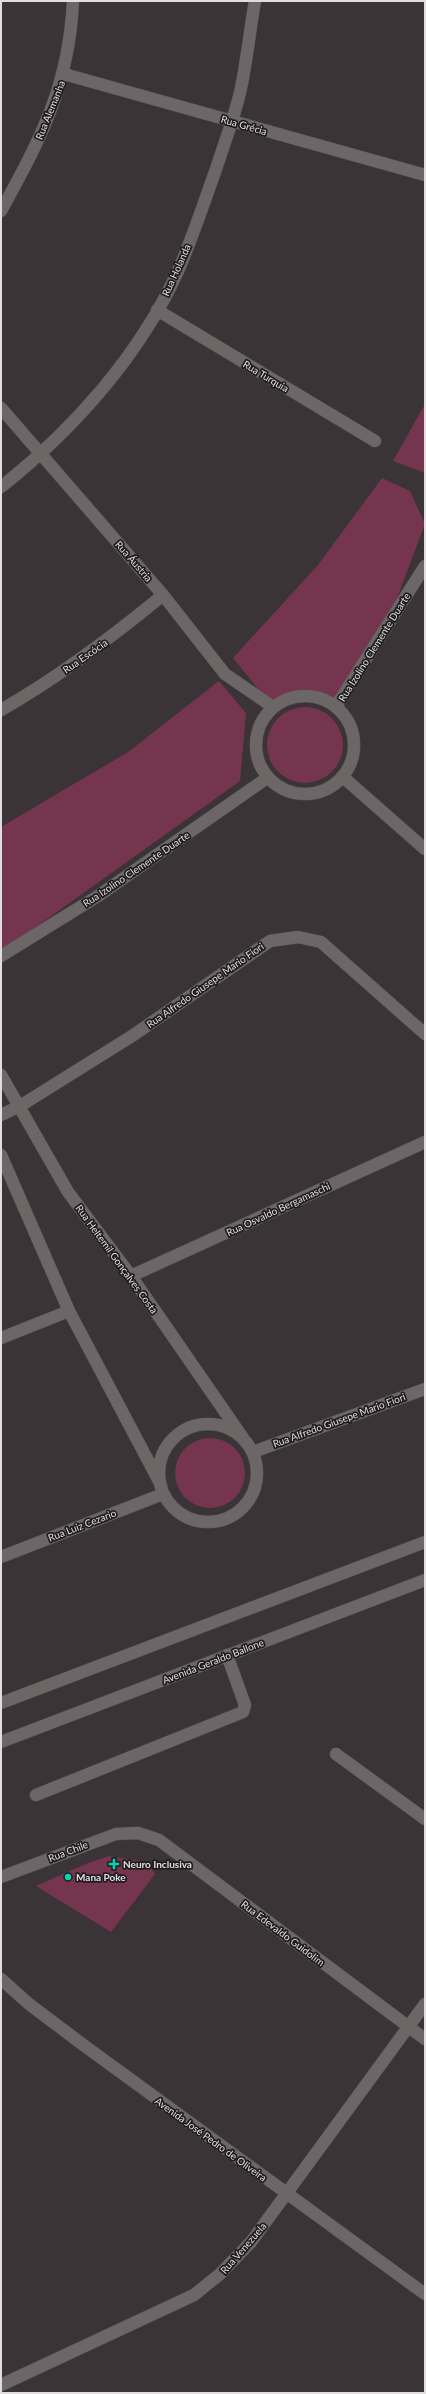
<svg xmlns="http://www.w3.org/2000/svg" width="426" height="2394" font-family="Lato,sans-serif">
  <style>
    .grass { fill: #75354e }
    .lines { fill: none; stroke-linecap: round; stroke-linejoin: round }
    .minor-casing { stroke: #575253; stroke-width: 13 }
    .minor { stroke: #6c6667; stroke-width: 12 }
    .poi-dot { fill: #01d5b6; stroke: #1f1c1d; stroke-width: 1.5 }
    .labels { text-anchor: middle; stroke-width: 3.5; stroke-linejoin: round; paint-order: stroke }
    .street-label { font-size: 10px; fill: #e1ddde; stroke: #1f1c1d }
    .poi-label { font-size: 10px; font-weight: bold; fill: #e1ddde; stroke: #1f1c1d; text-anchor: start }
  </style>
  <rect width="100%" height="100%" fill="#3a3436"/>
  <path class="grass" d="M 425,404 L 425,473 L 393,461 Z
    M 382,478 L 410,491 L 425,524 L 385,630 L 336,706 C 315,692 295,693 273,707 L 233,658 L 318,565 Z
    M 219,681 L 246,713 L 240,781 L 1,952 L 1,827 L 128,752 Z
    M267 745a38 38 0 1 1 76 0a38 38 0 1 1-76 0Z
    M175 1473a35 35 0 1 1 70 0a35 35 0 1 1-70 0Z
    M 109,1856 L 147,1862 L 155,1874 L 111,1932 L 36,1886 L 88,1863 Z"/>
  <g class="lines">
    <defs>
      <path id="minor" d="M 64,74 L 425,175
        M 1,211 C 41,138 69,86 73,1
        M 157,310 L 375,441
        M 1,408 L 163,595 L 225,674 L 273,707
        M 1,487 C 73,430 140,355 178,271 C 192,239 203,205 215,172 C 224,144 235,116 241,88 C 247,59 250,30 255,1
        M256 745a49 49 0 1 1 98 0a49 49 0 1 1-98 0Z
        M 336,706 L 425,566
        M 1,710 C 59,677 112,637 163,595
        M 343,777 L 425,849
        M 1,956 L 98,896 L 267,778
        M 1,1075 L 68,1192 L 131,1276 L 243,1438
        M 1,1115 L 20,1106 L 132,1036 L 270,941 L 298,937 L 321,942 L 425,1034
        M 1,1155 L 69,1311 L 161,1485
        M 131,1276 L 425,1142
        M 1,1338 L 69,1311
        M159 1473a49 49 0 1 1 98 0a49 49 0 1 1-98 0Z
        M 253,1452 L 425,1389
        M 1,1557 L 163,1494
        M 1,1703 L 425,1542
        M 1,1742 L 425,1580
        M 336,1754 L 425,1819
        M 36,1795 L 243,1712 L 245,1705 L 227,1655
        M 1,1877 L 116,1834 L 138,1833 L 159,1840 L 425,2039
        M 1,1979 L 29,2004 L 82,2044 L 425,2294
        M 1,2385 L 194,2295 L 220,2274 L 251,2242 L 425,2004"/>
    </defs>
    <use href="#minor" class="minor-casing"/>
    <use href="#minor" class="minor"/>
  </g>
  <g class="poi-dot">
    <path d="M112 1858h4v4h4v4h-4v4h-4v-4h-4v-4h4z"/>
    <circle cx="68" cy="1877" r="4"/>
  </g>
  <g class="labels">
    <g class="street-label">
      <text transform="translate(50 110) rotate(-68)" y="4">Rua Alemanha</text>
      <text transform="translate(244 125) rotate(16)" y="4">Rua Grécia</text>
      <text transform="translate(176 270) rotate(-66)" y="4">Rua Holanda</text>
      <text transform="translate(266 376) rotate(31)" y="4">Rua Turquia</text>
      <text transform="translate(134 561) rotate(49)" y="4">Rua Áustria</text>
      <text transform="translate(374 647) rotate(-58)" y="4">Rua Izolino Clemente Duarte</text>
      <text transform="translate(85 656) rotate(-35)" y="4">Rua Escócia</text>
      <text transform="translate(136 869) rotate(-34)" y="4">Rua Izolino Clemente Duarte</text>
      <text transform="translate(205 985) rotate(-35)" y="4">Rua Alfredo Giusepe Mario Fiori</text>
      <text transform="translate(278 1209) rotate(-25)" y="4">Rua Osvaldo Bergamaschi</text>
      <text transform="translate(117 1259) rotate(54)" y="4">Rua Heltemil Gonçalves Costa</text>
      <text transform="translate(339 1420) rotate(-20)" y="4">Rua Alfredo Giusepe Mario Fiori</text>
      <text transform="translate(82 1525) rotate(-21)" y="4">Rua Luiz Cezario</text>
      <text transform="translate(213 1661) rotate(-21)" y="4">Avenida Geraldo Ballone</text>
      <text transform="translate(68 1851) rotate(-21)" y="4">Rua Chile</text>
      <text transform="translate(283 1933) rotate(37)" y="4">Rua Edevaldo Guidolim</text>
      <text transform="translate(211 2139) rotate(36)" y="4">Avenida José Pedro de Oliveira</text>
      <text transform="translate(243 2248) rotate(-49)" y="4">Rua Venezuela</text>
    </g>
    <g class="poi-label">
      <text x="123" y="1868">Neuro Inclusiva</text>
      <text x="76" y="1881">Mana Poke</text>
    </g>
  </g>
  <rect width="426" height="2394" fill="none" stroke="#e1ddde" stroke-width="4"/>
</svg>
